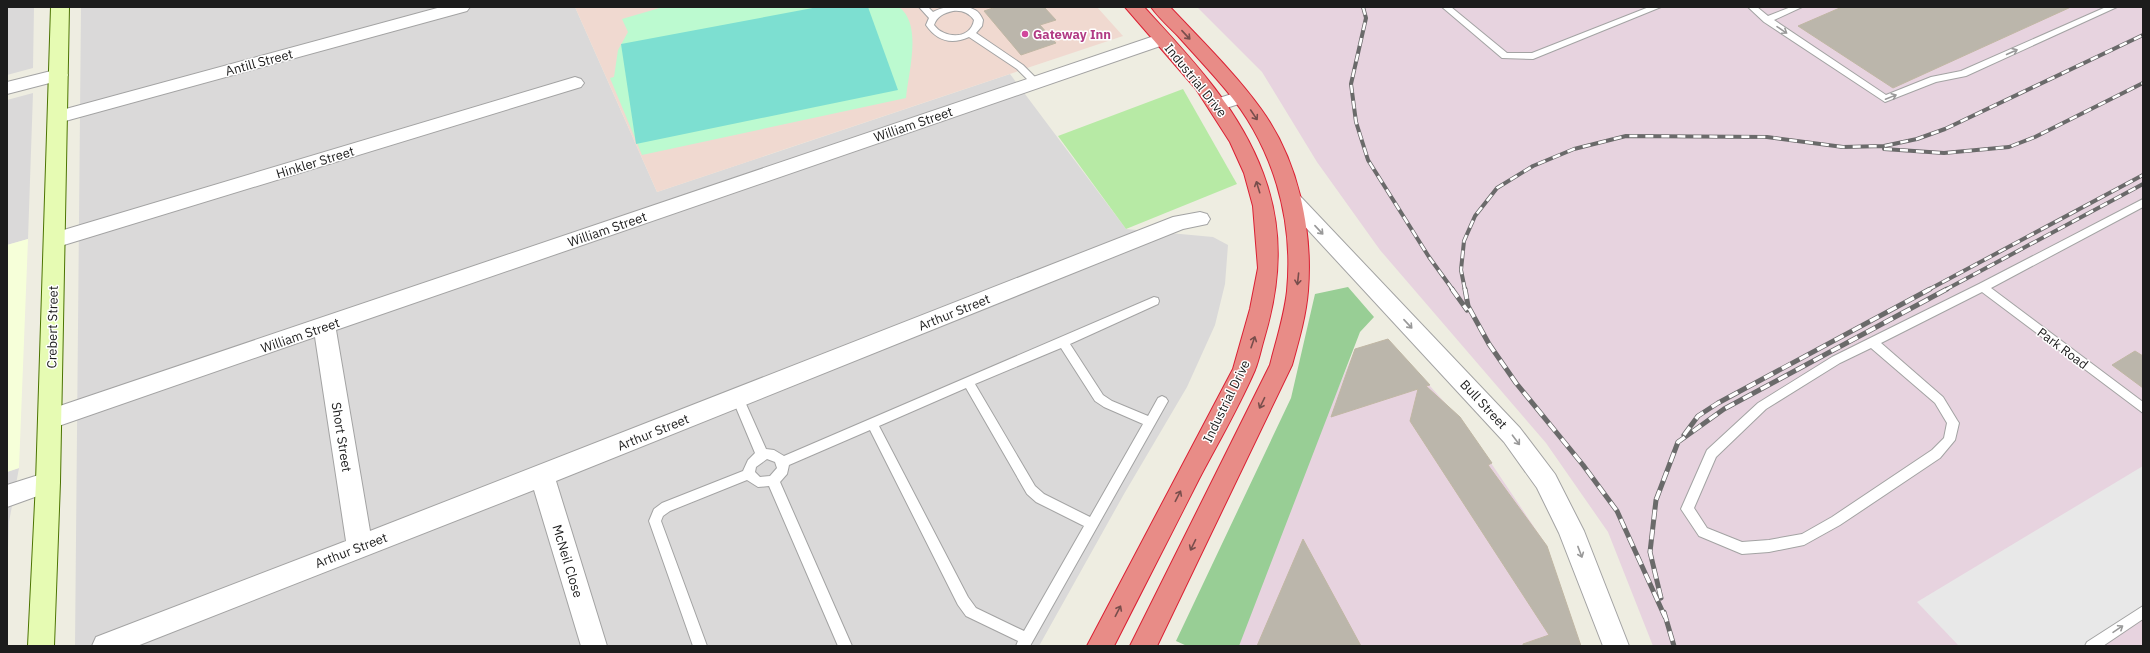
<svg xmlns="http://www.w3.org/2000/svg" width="2150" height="653" font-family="'IBM Plex Sans',sans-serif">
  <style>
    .residential { fill: #dad9d9 }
    .commercial { fill: #f0d9d0 }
    .industrial { fill: #e7d3df }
    .education { fill: #f6ffd9 }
    .grass { fill: #b7eaa5 }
    .forest { fill: #98ce95 }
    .park { fill: #bcfad0 }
    .pitch { fill: #7ddfd1 }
    .parking { fill: #e8e8e8 }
    .building { fill: #bbb6ab; stroke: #c0b7a4 }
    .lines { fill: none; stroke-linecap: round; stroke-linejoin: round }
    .lane-casing { stroke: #a3a3a3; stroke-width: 2 }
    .street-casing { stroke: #a3a3a3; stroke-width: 2 }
    .secondary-casing { stroke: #4c7402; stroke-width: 2 }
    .highway-casing { stroke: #db2033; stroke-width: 2 }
    .lane { fill: #fff; fill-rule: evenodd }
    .street { fill: #fff; fill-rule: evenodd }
    .secondary { fill: #e6fbb3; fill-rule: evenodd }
    .highway { fill: #e88c87; fill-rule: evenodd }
    .rail-far1-casing { stroke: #6a6a6a; stroke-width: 4 }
    .rail-casing { stroke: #6a6a6a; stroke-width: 5 }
    .rail-far1 { stroke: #fff; stroke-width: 2.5; stroke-dasharray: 8; stroke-linecap: butt }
    .rail { stroke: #fff; stroke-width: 3.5; stroke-dasharray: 10; stroke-linecap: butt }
    .oneway { stroke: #999 }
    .oneway2 { stroke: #784e4c }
    .hotel-dot { fill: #d1479c; stroke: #fff; stroke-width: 1.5 }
    .labels { text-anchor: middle; stroke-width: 3; stroke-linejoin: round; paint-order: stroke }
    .hotel-label { font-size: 13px; font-weight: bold; fill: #b23c85; stroke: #fff; text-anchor: start }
    .street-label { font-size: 13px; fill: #1c1c1c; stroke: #fff }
  </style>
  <rect width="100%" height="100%" fill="#eeede1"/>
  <path class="residential" d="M 7,7 L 34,7 L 33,68 L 7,75 Z
    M 81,7 L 575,7 L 657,192 L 1010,74 L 1126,229 L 1213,237 L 1228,245 L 1225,284 L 1215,325 L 1187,387 L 1124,494 L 1039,646 L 75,646 Z
    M 33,93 L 28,239 L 7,245 L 7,100 Z
    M 19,468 L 9,522 L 7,574 L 7,472 Z"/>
  <path class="commercial" d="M 575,7 L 1097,7 L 1123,36 L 657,192 Z"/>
  <path class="industrial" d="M 1197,7 L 2143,7 L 2143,646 L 1653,646 L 1608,532 L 1546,443 L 1380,250 L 1317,162 L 1262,72 Z
    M 1388,339 L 1447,405 L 1460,417 L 1547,546 L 1581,646 L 1227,646 L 1355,349 Z"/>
  <path class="education" d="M 28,239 L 19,468 L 7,472 L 7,245 Z"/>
  <path class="grass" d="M 1183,89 L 1237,184 L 1126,229 L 1058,136 Z"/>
  <path class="forest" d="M 1348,287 L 1374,317 L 1360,332 L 1239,646 L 1187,646 L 1176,641 L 1291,398 L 1315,294 Z"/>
  <path class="park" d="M 663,7 L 899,7 C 923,25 908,73 906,98 L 642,155 L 610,78 L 614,77 L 618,50 L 628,32 L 622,19 Z"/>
  <path class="pitch" d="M 818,7 L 868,7 L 898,90 L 636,144 L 621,44 Z"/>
  <path class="parking" d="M 2143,466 L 2143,612 L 2092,646 L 1959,646 L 1917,602 Z"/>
  <path class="building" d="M 996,7 L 1044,7 L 1056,20 L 1040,25 L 1056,43 L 1021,55 L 984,11 Z
    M 1842,7 L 2071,7 L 1893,88 L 1798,26 Z
    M 1388,339 L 1430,385 L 1426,386 L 1460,417 L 1492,463 L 1488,465 L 1547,546 L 1581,646 L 1523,646 L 1523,644 L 1549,635 L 1410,421 L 1418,389 L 1331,417 L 1355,349 Z
    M 2135,351 L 2143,356 L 2143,388 L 2112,365 Z
    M 1303,539 L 1361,646 L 1257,646 Z"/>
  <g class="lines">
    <defs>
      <path id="lane" d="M 919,7 L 928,7 L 933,12 C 944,6 963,3 975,10 C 979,12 981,16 983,20 L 982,26 L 976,33 L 1023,65 L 1040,82 L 1035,85 L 1032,84 L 1017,69 L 969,37 C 951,45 937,41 926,25 L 929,18 ZM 953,11 C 962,10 969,13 974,20 C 971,40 944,39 934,25 C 937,16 944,13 953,11 Z
        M 1442,7 L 1451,7 L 1507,53 L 1532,53 L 1649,7 L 1661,7 L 1533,59 L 1502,58 Z
        M 1748,7 L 1757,7 L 1768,16 L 1791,7 L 1802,7 L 1774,20 L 1886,95 L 1931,77 L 1961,71 L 2106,7 L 2117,7 L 1966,76 L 1936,82 L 1885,102 L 1764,22 Z
        M 2143,199 L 2143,207 L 1991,288 L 2143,402 L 2143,413 L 1982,292 L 1881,343 L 1943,397 L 1957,420 L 1959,423 L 1955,440 L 1940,458 L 1840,525 L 1804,545 L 1769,552 L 1742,554 L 1699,536 L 1681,509 L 1707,450 L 1758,403 L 1832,357 L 1979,284 ZM 1871,348 L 1935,403 L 1947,423 L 1944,438 L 1932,450 L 1832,517 L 1802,534 L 1769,540 L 1742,542 L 1707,528 L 1694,508 L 1716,457 L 1766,409 L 1840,363 Z
        M 1154,297 L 1158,298 L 1159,301 L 1158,304 L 1070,344 L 1103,395 L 1112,401 L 1148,416 L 1158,398 L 1162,396 L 1166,398 L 1168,401 L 1030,646 L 1016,646 L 1018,641 L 966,616 L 958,605 L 870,430 L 789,465 L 787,474 L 780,482 L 852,646 L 838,646 L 769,486 L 758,487 L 747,480 L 670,511 L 663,516 L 661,521 L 707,646 L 693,646 L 649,521 L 654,509 L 662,503 L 743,471 L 748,460 L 755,453 L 732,398 L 734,395 L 738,393 L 742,395 L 766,449 L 774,450 L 784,456 ZM 1061,348 L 1095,401 L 1104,407 L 1143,424 L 1090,517 L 1044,494 L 1035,486 L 975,384 ZM 966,388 L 1027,494 L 1036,502 L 1084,526 L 1024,631 L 976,608 L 968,597 L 879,426 ZM 767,459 L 775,462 L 777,468 L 770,476 L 760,477 L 755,472 L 756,467 Z
        M 2143,606 L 2143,619 L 2103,646 L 2085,646 L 2087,642 Z"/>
      <path id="street" d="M 441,7 L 470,7 L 467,11 L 58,123 L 51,121 L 49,117 L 51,113 Z
        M 1163,33 L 1169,35 L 1172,39 L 1169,43 L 336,330 L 370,531 L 1173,217 L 1200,212 L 1207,214 L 1210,219 L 1207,224 L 1183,229 L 556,481 L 607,646 L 581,646 L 534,490 L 137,646 L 92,646 L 96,637 L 346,541 L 315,337 L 50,429 L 42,426 L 38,419 L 42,412 Z
        M 59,69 L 65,71 L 68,75 L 65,79 L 7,94 L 7,82 Z
        M 575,77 L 581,79 L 584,83 L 581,87 L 54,248 L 47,245 L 44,240 L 47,235 Z
        M 1241,91 L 1248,93 L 1250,97 L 1248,101 L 1217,111 L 1210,109 L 1208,105 L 1210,101 Z
        M 1293,194 L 1300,196 L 1520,428 L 1555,474 L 1584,531 L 1629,646 L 1603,646 L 1559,533 L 1537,488 L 1504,442 L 1286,206 L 1283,201 L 1286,196 Z
        M 48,472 L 57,475 L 60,482 L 57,489 L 7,507 L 7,485 Z"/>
      <path id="secondary" d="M 51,7 L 69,7 L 60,482 L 54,646 L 28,646 L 36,482 Z"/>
      <path id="highway" d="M 1125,7 L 1144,7 C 1190,57 1239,108 1263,173 C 1284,229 1281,282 1264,339 C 1261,349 1259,360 1255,370 C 1239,407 1218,443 1199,479 C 1171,535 1142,590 1114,646 L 1087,646 L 1233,369 L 1250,309 L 1258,268 L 1253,206 L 1244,173 L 1230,142 L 1196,89 Z
        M 1151,7 L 1170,7 C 1201,40 1234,72 1261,109 C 1298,160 1313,229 1308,291 C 1306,316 1299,340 1292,365 L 1157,646 L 1130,646 L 1270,365 C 1276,341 1284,317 1287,291 C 1294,219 1273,146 1226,90 C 1211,72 1194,54 1178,36 C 1169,27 1159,18 1151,7 Z"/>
    </defs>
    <use href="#lane" class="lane-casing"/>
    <use href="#street" class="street-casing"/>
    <use href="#secondary" class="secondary-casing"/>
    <use href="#highway" class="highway-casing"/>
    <use href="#lane" class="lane"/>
    <use href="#street" class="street"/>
    <use href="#secondary" class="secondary"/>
    <use href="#highway" class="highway"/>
    <defs>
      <path id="rail-far1" d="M 1363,7 L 1366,18 L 1351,84 L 1356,122 L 1368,160 L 1429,257 L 1453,290
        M 1884,149 L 1944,153 L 2009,147 L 2035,137 L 2143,83
        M 1465,290 L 1461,270 L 1464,241 L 1475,216 L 1497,188 L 1533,166 L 1574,149 L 1626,136 L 1767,137 L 1843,147 L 1884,146 L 1917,139 L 1945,129 L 2143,35
        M 1928,290 L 2143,175
        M 1945,290 L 2143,184"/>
      <path id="rail" d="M 1452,289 L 1467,310
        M 1465,289 L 1468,306 L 1489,344 L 1516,383 L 1583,465 L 1617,511 L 1665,617
        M 1684,435 L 1698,416 L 1718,403 L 1930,289
        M 1661,598 L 1650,552 L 1656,500 L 1678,442 L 1724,409 L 1947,289
        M 1664,612 L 1674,646"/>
    </defs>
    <use href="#rail-far1" class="rail-far1-casing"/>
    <use href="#rail" class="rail-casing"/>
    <use href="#rail-far1" class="rail-far1"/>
    <use href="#rail" class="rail"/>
  </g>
  <defs><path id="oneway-shaft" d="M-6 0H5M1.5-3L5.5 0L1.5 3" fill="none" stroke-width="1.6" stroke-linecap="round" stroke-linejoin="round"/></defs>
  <g class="oneway">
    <use href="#oneway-shaft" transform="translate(1782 30) rotate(34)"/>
    <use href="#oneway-shaft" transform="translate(2012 52) rotate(-24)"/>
    <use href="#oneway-shaft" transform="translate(1891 97) rotate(-22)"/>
    <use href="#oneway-shaft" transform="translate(1319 230) rotate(47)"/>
    <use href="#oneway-shaft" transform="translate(1408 324) rotate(47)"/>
    <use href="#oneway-shaft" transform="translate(1516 440) rotate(53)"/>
    <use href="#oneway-shaft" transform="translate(1580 552) rotate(69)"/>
    <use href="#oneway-shaft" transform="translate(2118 629) rotate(-34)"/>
  </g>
  <g class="oneway2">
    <use href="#oneway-shaft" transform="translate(1186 35) rotate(47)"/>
    <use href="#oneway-shaft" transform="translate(1254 115) rotate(56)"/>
    <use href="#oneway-shaft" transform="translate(1258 187) rotate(-107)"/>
    <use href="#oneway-shaft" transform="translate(1298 279) rotate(96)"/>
    <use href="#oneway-shaft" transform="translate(1253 342) rotate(-71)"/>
    <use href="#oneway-shaft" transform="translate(1262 403) rotate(116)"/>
    <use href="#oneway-shaft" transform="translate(1178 496) rotate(-63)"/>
    <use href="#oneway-shaft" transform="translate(1193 545) rotate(116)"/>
    <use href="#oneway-shaft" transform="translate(1118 611) rotate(-63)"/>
  </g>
  <circle class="hotel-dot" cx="1025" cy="34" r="4"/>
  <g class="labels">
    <g class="hotel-label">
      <text x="1033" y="39">Gateway Inn</text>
    </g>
    <g class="street-label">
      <text transform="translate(259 62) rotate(-15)" y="5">Antill Street</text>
      <text transform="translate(1196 80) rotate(51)" y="5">Industrial Drive</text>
      <text transform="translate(913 124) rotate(-19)" y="5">William Street</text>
      <text transform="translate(315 162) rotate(-17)" y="5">Hinkler Street</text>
      <text transform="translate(607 229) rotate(-19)" y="5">William Street</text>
      <text transform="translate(954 312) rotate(-22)" y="5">Arthur Street</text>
      <text transform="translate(52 327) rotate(-89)" y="5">Crebert Street</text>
      <text transform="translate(300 335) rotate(-19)" y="5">William Street</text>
      <text transform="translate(2063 348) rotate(37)" y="5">Park Road</text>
      <text transform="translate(1226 401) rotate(-64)" y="5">Industrial Drive</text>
      <text transform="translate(1484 404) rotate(47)" y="5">Bull Street</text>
      <text transform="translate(653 432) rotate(-22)" y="5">Arthur Street</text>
      <text transform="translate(342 437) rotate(81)" y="5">Short Street</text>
      <text transform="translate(351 550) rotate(-21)" y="5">Arthur Street</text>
      <text transform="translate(568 561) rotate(73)" y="5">McNeil Close</text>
    </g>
  </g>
  <rect width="2150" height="653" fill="none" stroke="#1c1c1c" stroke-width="16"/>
</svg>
